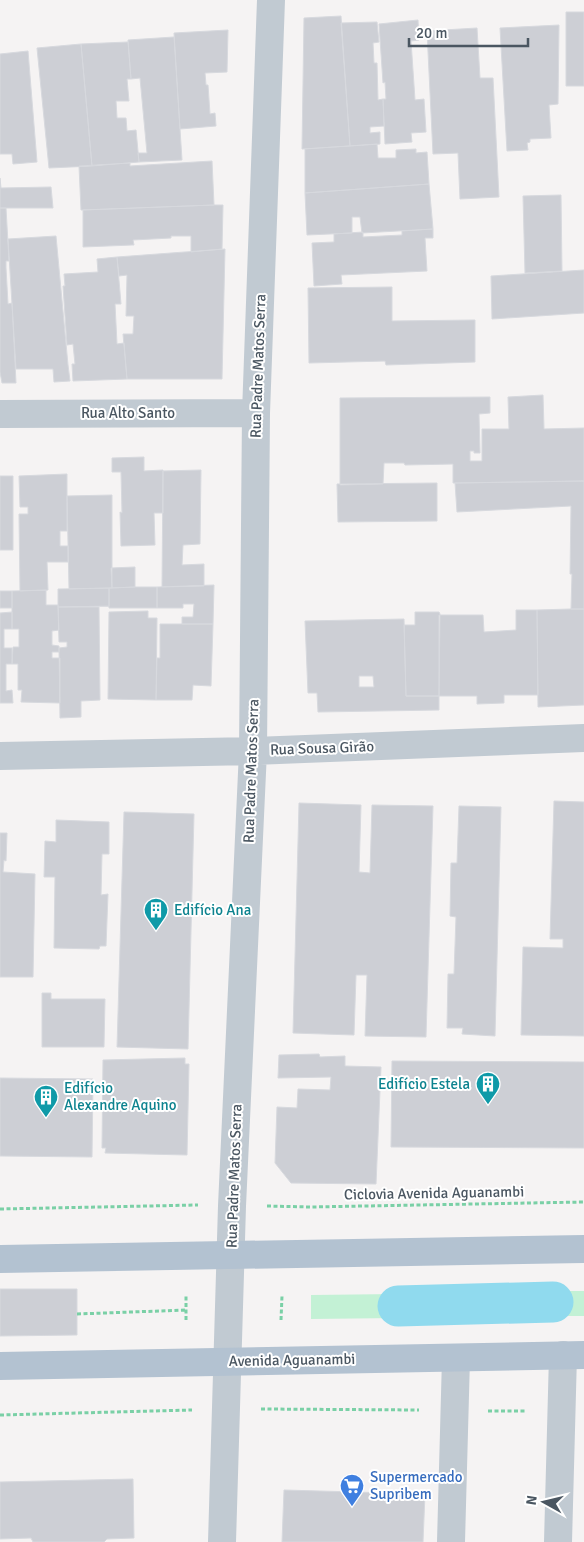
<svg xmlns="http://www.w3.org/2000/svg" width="584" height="1542" font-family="Signika,sans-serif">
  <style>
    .green { fill: #c3f1d5 }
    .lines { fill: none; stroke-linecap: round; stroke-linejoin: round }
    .canal { stroke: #90daee; stroke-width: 41 }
    .building { fill: #cdcfd5; stroke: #d7d9de; fill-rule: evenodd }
    .path { stroke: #7ad0a6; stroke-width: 3; stroke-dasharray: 4 2.5; stroke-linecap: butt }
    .minor { stroke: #c1cad2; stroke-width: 28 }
    .major { stroke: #b3c2d1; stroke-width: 28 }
    .labels { text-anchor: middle; stroke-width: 4; stroke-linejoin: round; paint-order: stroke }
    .street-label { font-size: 15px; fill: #4a5661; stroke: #fff }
    .culture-label { font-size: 15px; fill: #0d838f; stroke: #fff; text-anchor: start }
    .shop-label { font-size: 15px; fill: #366cbe; stroke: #fff; text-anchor: start }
  </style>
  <rect width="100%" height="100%" fill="#f5f3f3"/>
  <path class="green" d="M 552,1291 L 584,1291 L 584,1316 L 553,1316 Z
    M 397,1294 L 398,1318 L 311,1319 L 311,1295 Z"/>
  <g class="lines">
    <path class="canal" d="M 398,1306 L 553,1302"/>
  </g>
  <path class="building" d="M 566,12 L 584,12 L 584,86 L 566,86 Z
    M 341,16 L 350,146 L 302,149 L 304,18 Z
    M 418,20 L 419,40 L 411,41 L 415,100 L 424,99 L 426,132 L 411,133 L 412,142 L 385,144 L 383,99 L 386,99 L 385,82 L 383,83 L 379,24 Z
    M 377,22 L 379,42 L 373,43 L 374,63 L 377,63 L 378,100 L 383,99 L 384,126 L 370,127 L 370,133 L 380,132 L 380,144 L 350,146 L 341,23 Z
    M 559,25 L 558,104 L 549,105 L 551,138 L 530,139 L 530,142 L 527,143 L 528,150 L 507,151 L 500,28 Z
    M 477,28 L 480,78 L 493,78 L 499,197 L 460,199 L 458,153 L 433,154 L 427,31 Z
    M 228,30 L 227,72 L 205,73 L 206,85 L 208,85 L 210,114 L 215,113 L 216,126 L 180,129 L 174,33 Z
    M 174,37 L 182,160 L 139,162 L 138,153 L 147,153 L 140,78 L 131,79 L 128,40 Z
    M 128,42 L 131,79 L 127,79 L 129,101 L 116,101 L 117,118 L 126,118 L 127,131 L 136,130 L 139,162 L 92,166 L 81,44 Z
    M 81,44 L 92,166 L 49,168 L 37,48 Z
    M 28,51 L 37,162 L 13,164 L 12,154 L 0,154 L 0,54 Z
    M 377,144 L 378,158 L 396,158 L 396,150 L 416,149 L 416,153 L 427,152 L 429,184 L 305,193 L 305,149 Z
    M 212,161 L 214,205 L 81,210 L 79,166 L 130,163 L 130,166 Z
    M 0,178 L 1,188 L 51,187 L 53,208 L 0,208 Z
    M 429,184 L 433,229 L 362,233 L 360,217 L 352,217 L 352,233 L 307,235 L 305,193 Z
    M 561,195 L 562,271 L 525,273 L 523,196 Z
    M 213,205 L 223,205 L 222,249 L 191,252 L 191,236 L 171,236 L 171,238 L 133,240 L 134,245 L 132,245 L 83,247 L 83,210 L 84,210 Z
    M 0,208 L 6,208 L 9,261 L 6,261 L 6,268 L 8,304 L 12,303 L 16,383 L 2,383 L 0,372 Z
    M 433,229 L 433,238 L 425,238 L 427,271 L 341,275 L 342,284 L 314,286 L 312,243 L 334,242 L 334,234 L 363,232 L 363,237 L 402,235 L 402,231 Z
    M 56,236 L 68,365 L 70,381 L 54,382 L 53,369 L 16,369 L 8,239 Z
    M 225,249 L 222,379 L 127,379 L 123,334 L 133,334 L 134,316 L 126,316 L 127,275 L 119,276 L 117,257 Z
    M 117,257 L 121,304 L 115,304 L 117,344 L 124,343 L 127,379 L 73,381 L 72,364 L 75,364 L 73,344 L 67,345 L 63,286 L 65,286 L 64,274 L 98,272 L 97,259 Z
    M 584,270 L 584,313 L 492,319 L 491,276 Z
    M 392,287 L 392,321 L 475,320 L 475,362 L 386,365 L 385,361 L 309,363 L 308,288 Z
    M 543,395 L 544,429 L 584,428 L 584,481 L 455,483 L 453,483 L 453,464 L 405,465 L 404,463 L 384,463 L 383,484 L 340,485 L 340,398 L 490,397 L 490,413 L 479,414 L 480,453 L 474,453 L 474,451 L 470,451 L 470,461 L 482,461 L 482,429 L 509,429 L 508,397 Z
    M 144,457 L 144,471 L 163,470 L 163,513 L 154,513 L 155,545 L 121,546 L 120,512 L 122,513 L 121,472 L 112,472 L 112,458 Z
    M 201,470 L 200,544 L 183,545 L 182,565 L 204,564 L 204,586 L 162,587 L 163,471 Z
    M 67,474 L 67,531 L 60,531 L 60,546 L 68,546 L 68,562 L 47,562 L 48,590 L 20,591 L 19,514 L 28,514 L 28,507 L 20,507 L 19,476 Z
    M 0,476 L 13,476 L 13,550 L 0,550 Z
    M 584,481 L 584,609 L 571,609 L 572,574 L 570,574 L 571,506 L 457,512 L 455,483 L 456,483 Z
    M 437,483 L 437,521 L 338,522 L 337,484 Z
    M 112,495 L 112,588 L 69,589 L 67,496 Z
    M 135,567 L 135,587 L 112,588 L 111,568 Z
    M 214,585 L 213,624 L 182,624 L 182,617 L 193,617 L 194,604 L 183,604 L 183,608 L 157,608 L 157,587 Z
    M 135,587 L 157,587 L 157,608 L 109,608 L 109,588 Z
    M 109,588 L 109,606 L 58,607 L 58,589 Z
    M 46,590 L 46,605 L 58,605 L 59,630 L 52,631 L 52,645 L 59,646 L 59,652 L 52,652 L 52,658 L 60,658 L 60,703 L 21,702 L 22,690 L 18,690 L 18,664 L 12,664 L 13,647 L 19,647 L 19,629 L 12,629 L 12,591 Z
    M 0,591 L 12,591 L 12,608 L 0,608 Z
    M 58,607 L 99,607 L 100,700 L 81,701 L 81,717 L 60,718 L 59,648 L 67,647 L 67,642 L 59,642 Z
    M 571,609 L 584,609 L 584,705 L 538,707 L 537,610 Z
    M 516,610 L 537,610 L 538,695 L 504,695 L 504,703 L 477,704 L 477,696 L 439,696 L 439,615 L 483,615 L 484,632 L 516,630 Z
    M 148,611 L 148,618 L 157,618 L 156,700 L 108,699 L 109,612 Z
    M 12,612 L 12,629 L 4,629 L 4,648 L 12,648 L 12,664 L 6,664 L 6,691 L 12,690 L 13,703 L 0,703 L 0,613 Z
    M 415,612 L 439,612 L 440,614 L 439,696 L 406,696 L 404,625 L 415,625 Z
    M 404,619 L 406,696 L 439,696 L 439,710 L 318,712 L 317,693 L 308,693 L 305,621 ZM 359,676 L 373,676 L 374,687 L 359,687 Z
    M 160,624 L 213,624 L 211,686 L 193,685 L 192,700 L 156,700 L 157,658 L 160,658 Z
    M 554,801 L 584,802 L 584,1036 L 521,1035 L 523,947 L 563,948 L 563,939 L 550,939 Z
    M 299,803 L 361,805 L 359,872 L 370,873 L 372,805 L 433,806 L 426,1037 L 365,1036 L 367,975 L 356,975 L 354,1035 L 293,1033 Z
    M 459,806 L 501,807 L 495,1036 L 462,1034 L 463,1028 L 447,1028 L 448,974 L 454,974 L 456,917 L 450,916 L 451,863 L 457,863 Z
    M 124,812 L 194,814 L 188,1049 L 117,1047 Z
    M 56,820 L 109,822 L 109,854 L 102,854 L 101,895 L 108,894 L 106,946 L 100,946 L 99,949 L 54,948 L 55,877 L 44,877 L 45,841 L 56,842 Z
    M 0,833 L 7,833 L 6,861 L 4,860 L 3,872 L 35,874 L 33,977 L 0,977 Z
    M 42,993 L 51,993 L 51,999 L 105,999 L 104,1047 L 42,1047 Z
    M 319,1054 L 320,1057 L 345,1056 L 345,1066 L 381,1067 L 376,1184 L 291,1183 L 275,1163 L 277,1107 L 297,1108 L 298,1089 L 330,1090 L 331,1077 L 278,1078 L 279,1055 Z
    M 185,1058 L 185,1064 L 189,1064 L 187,1155 L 105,1153 L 106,1148 L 102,1148 L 103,1060 Z
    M 392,1061 L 584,1062 L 584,1148 L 391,1147 Z
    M 0,1078 L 93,1079 L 92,1157 L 0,1156 Z
    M 0,1289 L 77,1289 L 77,1335 L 0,1336 Z
    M 133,1479 L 134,1538 L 107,1539 L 104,1542 L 33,1542 L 31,1538 L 0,1539 L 0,1482 Z
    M 284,1490 L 425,1494 L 423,1542 L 282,1542 Z"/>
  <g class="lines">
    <path class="path" d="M 267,1206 L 310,1207 L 584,1202
      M 0,1209 L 198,1205
      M 77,1314 L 186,1310
      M 186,1320 L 186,1296
      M 281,1320 L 282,1296
      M 261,1409 L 419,1410
      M 488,1411 L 527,1411
      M 0,1415 L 192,1410"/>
    <path class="minor" d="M 0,414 L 256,413
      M 0,756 L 253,751 L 584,738
      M 222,1542 L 232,1206 L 253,751 L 256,413 L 271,0
      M 451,1542 L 456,1358
      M 558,1542 L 563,1355"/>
    <path class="major" d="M 0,1259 L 584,1249
      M 0,1366 L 584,1355"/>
  </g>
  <defs>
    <symbol id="building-pin" viewBox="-11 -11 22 30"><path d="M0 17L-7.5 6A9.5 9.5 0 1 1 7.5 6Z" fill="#0f9aa8" stroke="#fff"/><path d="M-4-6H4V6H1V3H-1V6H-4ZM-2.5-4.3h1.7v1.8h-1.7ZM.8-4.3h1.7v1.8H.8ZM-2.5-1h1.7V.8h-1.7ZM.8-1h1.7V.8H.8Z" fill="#fff"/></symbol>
    <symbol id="supermarket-pin" viewBox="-11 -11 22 30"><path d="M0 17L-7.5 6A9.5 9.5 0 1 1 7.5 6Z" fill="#3f7fe0" stroke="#fff"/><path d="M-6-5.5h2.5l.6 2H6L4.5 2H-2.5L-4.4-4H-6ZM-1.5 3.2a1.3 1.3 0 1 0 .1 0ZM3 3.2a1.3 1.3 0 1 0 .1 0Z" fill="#fff"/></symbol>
  </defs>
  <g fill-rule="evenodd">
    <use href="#building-pin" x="142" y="896" width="28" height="38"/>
    <use href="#building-pin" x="474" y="1070" width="28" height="38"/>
    <use href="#building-pin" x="32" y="1083" width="28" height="38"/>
    <use href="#supermarket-pin" x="338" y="1472" width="28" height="38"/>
  </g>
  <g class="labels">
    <g class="street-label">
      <text transform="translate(258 366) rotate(-88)" y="5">Rua Padre Matos Serra</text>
      <text x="128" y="418">Rua Alto Santo</text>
      <text transform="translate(322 748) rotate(-2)" y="5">Rua Sousa Girão</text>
      <text transform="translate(251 771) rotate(-88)" y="5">Rua Padre Matos Serra</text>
      <text transform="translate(234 1176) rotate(-88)" y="5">Rua Padre Matos Serra</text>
      <text transform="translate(434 1193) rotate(-1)" y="5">Ciclovia Avenida Aguanambi</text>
      <text transform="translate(292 1360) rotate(-1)" y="5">Avenida Aguanambi</text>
    </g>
    <g class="culture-label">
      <text x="174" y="915">Edifício Ana</text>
      <text x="470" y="1089" text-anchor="end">Edifício Estela</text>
      <text x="64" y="1093">Edifício<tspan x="64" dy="17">Alexandre Aquino</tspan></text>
    </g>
    <g class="shop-label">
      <text x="370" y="1482">Supermercado<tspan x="370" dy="17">Supribem</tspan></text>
    </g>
  </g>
  <g transform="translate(544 1502) rotate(278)" stroke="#ffffff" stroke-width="4" paint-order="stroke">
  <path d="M0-4L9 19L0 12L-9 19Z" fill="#4a5661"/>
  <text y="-8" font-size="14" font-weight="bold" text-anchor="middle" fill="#4a5661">N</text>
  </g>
  <path d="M409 38v8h119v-8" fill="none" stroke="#4a5661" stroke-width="2.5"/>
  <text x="416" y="38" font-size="15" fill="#4a5661" stroke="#ffffff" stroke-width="4" paint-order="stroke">20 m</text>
</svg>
